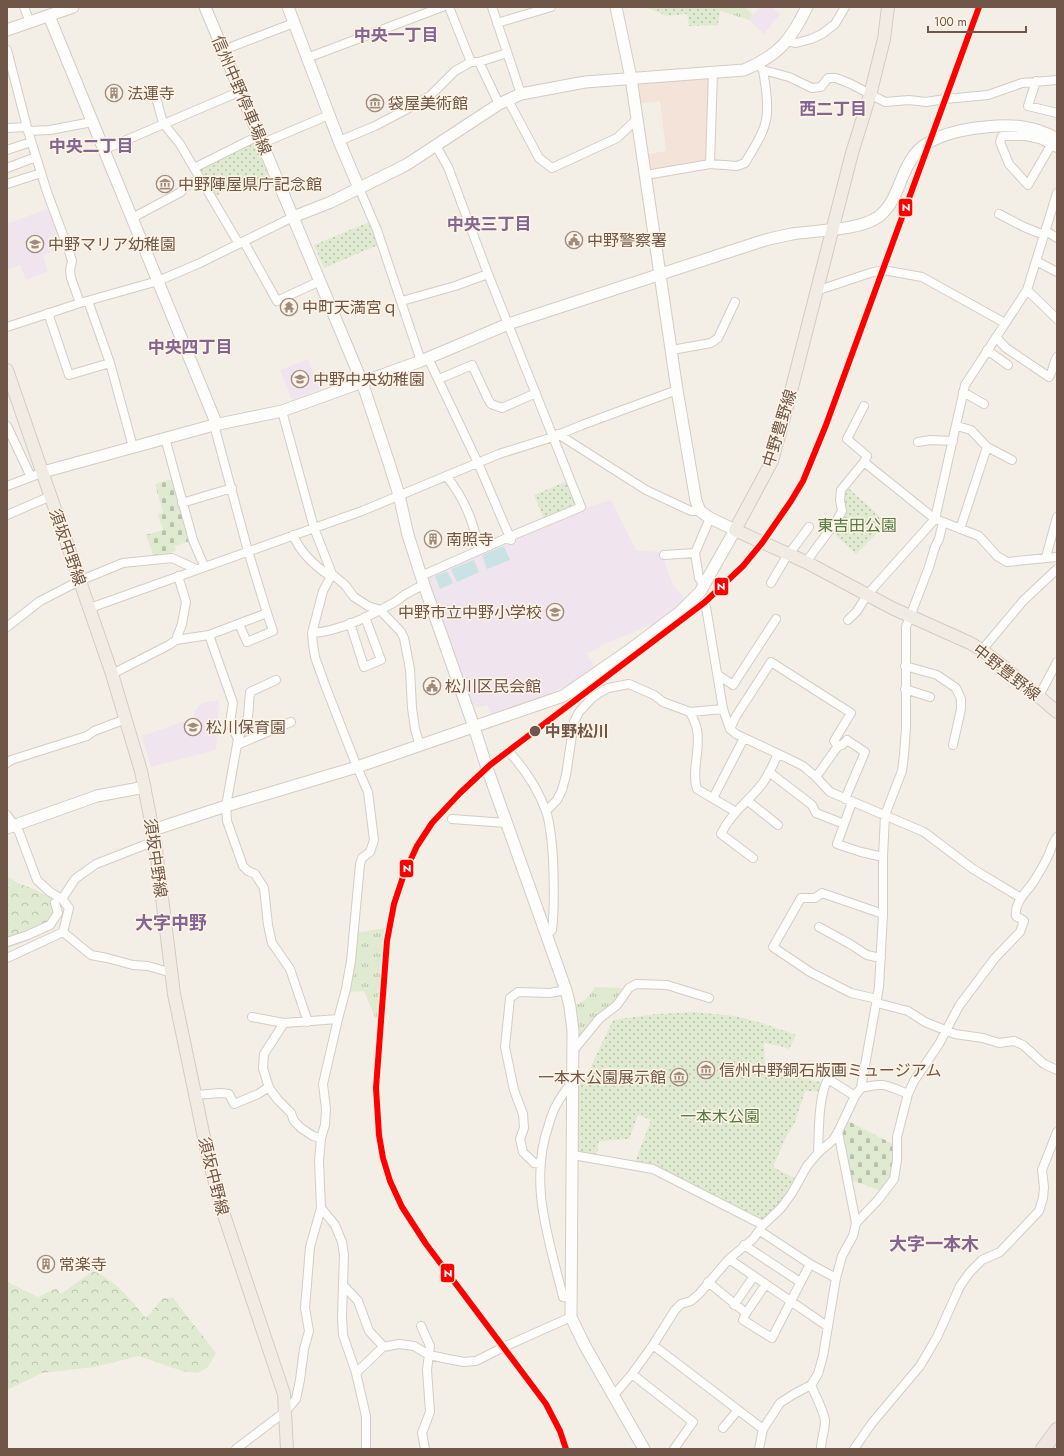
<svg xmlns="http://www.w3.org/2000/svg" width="1064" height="1456" font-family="Jost,'Noto Sans JP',sans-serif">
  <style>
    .commercial { fill: #f4e3d9 }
    .education { fill: #f0e5ef }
    .grass { fill: url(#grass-tufts) }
    .forest { fill: url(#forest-crowns) }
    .cemetery { fill: url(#cemetery-stones) }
    .park { fill: url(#park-dots) }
    .water { fill: #c9e2e3 }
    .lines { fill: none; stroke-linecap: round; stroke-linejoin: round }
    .street-casing { stroke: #d5ccc4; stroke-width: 10 }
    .secondary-casing { stroke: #d4cbc3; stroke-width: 13 }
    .primary-casing { stroke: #d3cbc4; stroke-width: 14 }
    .highway-casing { stroke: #d3cbc4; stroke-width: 16 }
    .street { stroke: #fdfdfb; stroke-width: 8 }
    .secondary { stroke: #fdfdfb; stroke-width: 11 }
    .primary { stroke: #f0ece3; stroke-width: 12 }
    .highway { stroke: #efe6e2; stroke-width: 14 }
    .rail-1-casing { stroke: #fef4e5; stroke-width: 9 }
    .rail-1 { stroke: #f00; stroke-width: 6 }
    .stop-dot { fill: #6f5649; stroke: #fef4e5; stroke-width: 1.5 }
    .labels { text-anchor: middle; stroke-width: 3; stroke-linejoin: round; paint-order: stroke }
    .poi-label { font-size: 16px; fill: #6f5649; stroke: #fef4e5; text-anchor: start }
    .street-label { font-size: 16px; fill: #6f5649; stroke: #fef4e5 }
    .park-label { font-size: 16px; fill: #547a44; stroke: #fef4e5 }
    .stop-label { font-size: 16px; font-weight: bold; fill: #6f5649; stroke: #fef4e5; text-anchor: start }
    .neighbourhood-label { font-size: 17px; font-weight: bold; fill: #836592; stroke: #fef4e5 }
    .quarter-label { font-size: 18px; font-weight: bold; fill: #836592; stroke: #fef4e5 }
    .line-badge { stroke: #fef4e5; stroke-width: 1.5 }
    .badge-label { font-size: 11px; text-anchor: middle; font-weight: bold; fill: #fff }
  </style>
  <defs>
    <pattern id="grass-tufts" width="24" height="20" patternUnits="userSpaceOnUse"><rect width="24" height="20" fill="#e0ead1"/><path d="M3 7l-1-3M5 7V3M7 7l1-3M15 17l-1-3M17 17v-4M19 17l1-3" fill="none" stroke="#bac0ac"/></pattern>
    <pattern id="forest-crowns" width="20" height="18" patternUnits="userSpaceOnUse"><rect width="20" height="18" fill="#e0ead1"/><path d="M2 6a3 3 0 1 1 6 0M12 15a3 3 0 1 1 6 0" fill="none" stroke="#bac0ac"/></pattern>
    <pattern id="cemetery-stones" width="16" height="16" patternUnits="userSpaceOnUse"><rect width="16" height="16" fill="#e0ead1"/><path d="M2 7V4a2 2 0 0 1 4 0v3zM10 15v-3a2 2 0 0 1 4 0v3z" fill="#bac0ac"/></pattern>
    <pattern id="park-dots" width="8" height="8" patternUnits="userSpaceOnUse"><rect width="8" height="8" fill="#e0ead1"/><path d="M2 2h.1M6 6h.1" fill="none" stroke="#bac0ac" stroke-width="1.8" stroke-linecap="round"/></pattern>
  </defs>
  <rect width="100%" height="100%" fill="#f4efe6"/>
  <path class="commercial" d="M 713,73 L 710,164 L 646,175 L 643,155 L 666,151 L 660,101 L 635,104 L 631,78 Z"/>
  <path class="education" d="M 760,7 L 772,7 L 780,14 L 764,34 L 749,20 Z
    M 49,208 L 64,247 L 43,255 L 48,271 L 26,280 L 20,265 L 7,270 L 7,242 L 9,241 L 7,236 L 7,224 Z
    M 308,359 L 321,389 L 292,400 L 280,370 Z
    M 611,500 L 636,550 L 661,552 L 673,585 L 686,599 L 653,624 L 607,643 L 587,654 L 595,668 L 566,686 L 542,697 L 491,715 L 487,705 L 477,708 L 473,703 L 444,625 L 428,575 L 581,509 Z
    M 219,700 L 216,750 L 151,767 L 142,736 L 194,718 L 195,711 L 200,704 L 206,702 Z"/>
  <path class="grass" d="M 718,7 L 745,7 L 753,15 L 749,20 L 720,11 Z
    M 385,928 L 377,1018 L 376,1019 L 364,991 L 350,992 L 356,933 Z
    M 595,987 L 622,988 L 614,1002 L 596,1017 L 578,1037 L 575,1005 C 585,1002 589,996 595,987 Z"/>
  <path class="forest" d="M 7,876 L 18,883 L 36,890 L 58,902 L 62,913 L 54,929 L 7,949 Z
    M 93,1271 C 117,1281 130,1299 146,1318 L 163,1298 L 173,1298 L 216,1353 L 208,1367 L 198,1373 L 182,1371 L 139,1356 L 94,1367 L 42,1373 L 7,1390 L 7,1282 L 38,1297 L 56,1288 L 61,1294 Z"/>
  <path class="cemetery" d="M 175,478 L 193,540 L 175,546 L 176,551 L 154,558 L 146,535 L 163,530 L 158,514 L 163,512 L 155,484 Z
    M 846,1120 L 893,1144 L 892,1168 L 889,1181 L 881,1191 L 849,1179 L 840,1130 Z"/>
  <path class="park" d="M 645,7 L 718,7 L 720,11 L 718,25 L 689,26 L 687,14 L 667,16 Z
    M 254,141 L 271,182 L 257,188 L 250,177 L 214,197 L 199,170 Z
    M 369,222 L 378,245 L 324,268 L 314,245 Z
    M 567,481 L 577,505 L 544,519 L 534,495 Z
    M 845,485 L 887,523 L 856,554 L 830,530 L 837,520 Z
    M 694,1012 L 735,1016 L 762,1023 L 796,1035 L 789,1049 L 780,1046 L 764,1043 L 765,1064 L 803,1078 L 825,1083 L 823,1092 L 805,1091 L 795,1122 L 785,1139 L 773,1167 L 798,1180 L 763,1225 L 663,1173 L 634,1165 L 651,1120 L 638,1115 L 629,1139 L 599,1141 L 596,1159 L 573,1155 L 572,1081 L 584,1081 L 613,1020 L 656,1014 Z"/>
  <path class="water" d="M 504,546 L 510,560 L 487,569 L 482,555 Z
    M 474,560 L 479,572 L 457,582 L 451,569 Z
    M 447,571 L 453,583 L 440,589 L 435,576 Z"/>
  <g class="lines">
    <defs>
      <path id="street" d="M 24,7 L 30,22
        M 449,7 L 471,62 L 479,62 L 499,104
        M 492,7 L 521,94
        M 497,23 L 551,7
        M 787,41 L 796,43 L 811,39 L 822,34 L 835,24 L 845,7
        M 7,50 L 28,131 L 47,192 L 69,251 L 72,261 L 70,270 L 71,278 L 80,303
        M 223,50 L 294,23
        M 307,58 L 442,7
        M 479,62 L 507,53
        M 757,64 L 763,70 L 789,77 L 812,88 L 821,87 L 828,78 L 836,78 L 851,84 L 885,102 L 909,100 L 926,102 L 945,99 L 988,95 L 1022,83 L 1057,80
        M 1036,81 L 1028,106 L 1057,113
        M 155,94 L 163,123 L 180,144 L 194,168 L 239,244
        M 508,100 L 539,158 L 552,168 L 617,138 L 637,119
        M 7,128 L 27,127
        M 28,131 L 50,130 L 92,122
        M 339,141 L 375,126 L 409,108 L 430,96 L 455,71 L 471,62
        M 263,143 L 329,115
        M 1051,145 L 1028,185 L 1009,164 L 1000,142 L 1002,136 L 1026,136 L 1040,139 L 1057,148
        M 7,150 L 31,142
        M 103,150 L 241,91
        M 710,164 L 713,73
        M 7,168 L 36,157
        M 194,168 L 260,135
        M 646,175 L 710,164 L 737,166 L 745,163 C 754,147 767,130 767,111 C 768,98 765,83 763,70
        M 7,184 L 41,173
        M 359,188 L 377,230 L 421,361
        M 999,214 L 1024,227 L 1044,235
        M 132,218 L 181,192 L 185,187 L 200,178
        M 1046,231 L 1057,238
        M 244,242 L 277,301 L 320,281
        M 1036,261 L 1057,272
        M 1027,290 L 1057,319
        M 816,291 L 870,273 L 883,270 L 922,277 L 1005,323
        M 88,301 L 110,363 L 133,447
        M 402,301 L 455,286 L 488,274
        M 48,313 L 69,375 L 110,363
        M 7,327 L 80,303 L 158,281 L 200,263 L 293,217
        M 996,337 L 1006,348 L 1049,377 C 1053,371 1053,363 1057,357
        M 672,350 L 711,343 L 718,338 L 735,302
        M 987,350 L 1008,365
        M 428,358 L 478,463 L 511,540
        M 439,379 L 472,365 L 488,399 L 491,404 L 502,408 L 536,393
        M 963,392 L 984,404
        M 7,426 L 31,477
        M 957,426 L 971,430 L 987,447 L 960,529
        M 558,434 L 646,490 L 691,511 L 700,511
        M 165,438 L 193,540 L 204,566
        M 918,442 L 930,440 L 953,441
        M 987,447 L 1012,460
        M 446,476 C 464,497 474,523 479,550
        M 7,486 L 36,475
        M 182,503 L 232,488
        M 7,515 L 51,496
        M 943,522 L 979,536 L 997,556 L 1007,562 L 1057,557
        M 293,535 C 300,552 315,566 330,576
        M 695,553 L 710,518
        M 789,554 L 809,527
        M 664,555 L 695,553 L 699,578 L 704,585
        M 1046,557 L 1057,517
        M 806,562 L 837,520 L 842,511 L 840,500 L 841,490 L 864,462
        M 332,574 L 345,585 L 354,597 L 368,606 L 380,610 L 401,632 L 404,638 L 410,669 L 412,708 L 415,729 L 420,746
        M 421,576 L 509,537 L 581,507 L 488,274 L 448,167 L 436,146
        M 771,583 L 788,554
        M 706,607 L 723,709 L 730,729 L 736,734 L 789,759 L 803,766 L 816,777 L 830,792 L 924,832 L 973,869 L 1021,898
        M 90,608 L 362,511 L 499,454 L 553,437 L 582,425 L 677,390
        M 848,620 L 857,611 L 867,595 L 935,519 L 864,462 L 867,456 L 847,439 L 864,406
        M 350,623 L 364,667 L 381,660 L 365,617
        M 239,624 L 247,642 L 273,631 L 267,613
        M 7,627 L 40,601 L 50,596 L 79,581 L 123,563 L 172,558 L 196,569
        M 312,633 C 341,631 370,616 395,602 C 400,599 403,595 408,593 C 413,590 419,587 424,585
        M 209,635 L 233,703 L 230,723 L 238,739
        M 176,640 L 209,635 L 267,613 L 248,551 L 214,425
        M 982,650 L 1023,601 L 1057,569
        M 905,666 L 937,675 L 956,688 L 961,699 L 961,709 L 953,745
        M 112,674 L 169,645 L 176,640 L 182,624 L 186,602 L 178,576
        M 718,675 L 733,685 L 776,619
        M 276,680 L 250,692 L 248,717 L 238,739 L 226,806 L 227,821 L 243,866 L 248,871 L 255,874 L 264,888 L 268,925 L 272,943 L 290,969 L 308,1022
        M 905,689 L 930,697
        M 568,693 L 572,694 L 584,692 L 592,698
        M 1039,696 L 1057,662
        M 690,712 C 693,718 696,724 697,730 C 701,748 691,772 697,789 L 736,812
        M 730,729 L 736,716 L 771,662 L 851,713 L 834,741 L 838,746 L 816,777
        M 237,745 L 291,722
        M 838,746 L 842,745 L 847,740 L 865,752 L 845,799
        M 511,754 C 526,771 538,789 546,811 C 551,826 552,843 553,859 C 554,883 555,906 552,930 L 546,936
        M 7,763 L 11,760 L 87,736 L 94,731 L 126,719
        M 769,772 L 812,805 L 816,813 L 844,824
        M 713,798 L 744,738
        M 748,801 L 778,825
        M 852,802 L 837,844 L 861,852 L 883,857
        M 546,811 L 557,800 L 562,790 L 566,775 L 574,722 L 579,712 L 592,698 L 599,693 L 608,688 L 629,684 L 654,695 L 663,702 L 690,712 L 723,709
        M 7,815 L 19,832 L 37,880 L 50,892 L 62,899 L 69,908 L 63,932 L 91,955 L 107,958 L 133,965 L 148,966 L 172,973
        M 452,819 L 506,823
        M 753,858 L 721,834 C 730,814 749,801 762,784 C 769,775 773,764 778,754
        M 62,899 L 75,879 L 96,864 L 155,841
        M 819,927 L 850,944 L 867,955 L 881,958
        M 7,942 L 28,935 L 50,925 L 58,913 L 55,903
        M 7,958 L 63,932
        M 877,999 L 851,993 L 810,972 L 773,947 L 801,898 L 815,898 L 822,893 L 883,914
        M 877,1003 L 908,1011 L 925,1022 L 955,1034 L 983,1038 L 999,1043 L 1014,1041 L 1023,1045 L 1044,1064 L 1057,1070
        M 252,1017 L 284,1023 L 338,1019
        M 284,1023 L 264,1054 L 263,1068 L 269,1088 L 278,1100 L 291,1113 L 294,1121 L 301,1128 L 313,1136 L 321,1138
        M 573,1051 L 599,1019 L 617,1005 L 629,988 L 636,984 L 667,985 L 709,998
        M 861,1088 C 884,1082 886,1085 908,1094
        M 195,1095 L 221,1093 L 229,1094 L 234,1104 L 258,1094 L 269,1087
        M 838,1132 L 856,1223
        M 818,1153 C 819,1133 818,1096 828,1079 L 855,1096
        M 573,1155 L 653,1169 L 763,1225
        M 540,1164 L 534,1163 L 523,1152 L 520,1139 L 524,1128 L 523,1114 L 514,1090 L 505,1047 L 510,998 L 518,992 L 550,993 L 566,990
        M 321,1208 L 335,1225 L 342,1242 L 344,1255 L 342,1317 L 343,1335 L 356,1373 L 366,1416 L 366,1449
        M 760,1231 L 810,1264 L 836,1278
        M 744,1245 L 800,1282
        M 729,1259 L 827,1326
        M 708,1282 L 746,1313 L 743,1320 L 772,1338 L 810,1264
        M 344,1286 L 358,1301 L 369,1331 L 384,1347
        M 571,1298 L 563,1297 C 549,1239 528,1183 549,1124 C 551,1117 553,1110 557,1104 C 561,1096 567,1089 572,1081
        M 734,1305 L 754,1276
        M 746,1313 L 766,1284
        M 421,1326 L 430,1346 L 427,1370 L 430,1412 L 422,1433 L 425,1449
        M 653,1345 L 763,1429
        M 356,1373 L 383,1347 L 399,1344 L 414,1346 L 429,1355 L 448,1359 L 464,1362 L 476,1361 L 506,1346 L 571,1317
        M 632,1374 L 693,1422 L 674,1449
        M 811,1385 C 815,1395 824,1411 825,1421 C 825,1431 821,1439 821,1449
        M 613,1396 L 632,1374 L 653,1345 L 675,1310 L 681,1304 L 691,1301 L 699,1294 L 729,1259 L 753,1239 L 763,1225 L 781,1208 L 792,1193 L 807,1166 L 818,1153 L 833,1140 L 838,1132 L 855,1096 L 861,1088 L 879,987 L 883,914 L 883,857 L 885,815 L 902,771 L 904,755 L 906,728 L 906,627 L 929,567 L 935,547 L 939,539 L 943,522 L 935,519 L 965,385 L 1027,290 L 1057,193
        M 723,1428 L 738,1410
        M 236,1449 L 286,1411 L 296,1399 L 300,1380 L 304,1349 L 309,1331 L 305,1308 L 310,1247 L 321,1208 L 319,1161 L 321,1138 L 325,1125 L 326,1109 L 323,1084 L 338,1019 L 346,989 L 351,961 L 360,864 L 362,858 L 370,852 L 374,840 L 368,792 L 357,767 L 325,685 L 315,657 L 313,645 L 312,633 L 323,591 L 332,574 L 314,528 L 282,411
        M 759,1449 L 763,1429 L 780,1403 L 794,1394 L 811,1385 L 818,1374 L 823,1356 L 836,1278 L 842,1256 L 853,1236 L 856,1223 L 878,1200 L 894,1179 L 897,1160 L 897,1137 L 908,1094 L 914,1081 L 939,1044 L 959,1006 L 995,958 L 1020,932 L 1024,921 L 1016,916 C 1014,902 1027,892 1034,881 C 1039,873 1045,863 1049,854 C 1051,848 1053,843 1057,837
        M 854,1449 L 872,1423 L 920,1366 L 937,1337 L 960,1286 L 970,1272 L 982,1260 L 1000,1252 L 1039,1211 L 1043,1198 L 1044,1187 L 1042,1170 L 1057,1132"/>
      <path id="secondary" d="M 205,7 L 362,382 L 389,463 L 399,495 L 408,535 L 424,585 L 474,727 L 487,768 L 566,990 L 570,1007 L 573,1031 L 571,1317 L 585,1346 L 644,1449
        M 288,7 L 339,141 L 359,188
        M 49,16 L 217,425
        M 7,30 L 73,7
        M 293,217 L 331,202 L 406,165 L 499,104 L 521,94 L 585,82 L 744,70 C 779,55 791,40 807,7
        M 43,472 L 214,425 L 282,411 L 421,361 L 508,324 L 762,241 C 772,238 782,236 792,234 C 816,230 858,231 878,217 C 897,203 899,178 911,160 C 915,153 921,147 928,143 C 950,129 998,123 1023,127 C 1035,129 1047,133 1057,139
        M 7,828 L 97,796 L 145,787
        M 153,830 L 226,806 L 357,767 L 563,696 L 631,649 L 680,612 L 700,592 L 735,530 L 710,518 L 700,511 L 696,501 L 677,390 L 631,78 L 616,7"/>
      <path id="primary" d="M 888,7 L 884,39 L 870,95 L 852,153 L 788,403 L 772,461 L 735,530 L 806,562 L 892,608 L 970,643 L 982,650 L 1005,668 L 1057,712
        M 7,370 L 112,674 L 141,771 L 155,841 L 174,994 L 195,1094 L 208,1157 L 224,1215 L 284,1394 L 287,1449"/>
      <path id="highway" d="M 1043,1449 L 1057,1430"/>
    </defs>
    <use href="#street" class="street-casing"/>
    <use href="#secondary" class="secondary-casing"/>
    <use href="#primary" class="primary-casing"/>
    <use href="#highway" class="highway-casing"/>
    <use href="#street" class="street"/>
    <use href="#secondary" class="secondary"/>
    <use href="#primary" class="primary"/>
    <use href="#highway" class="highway"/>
    <defs>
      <path id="rail-1" d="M 566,1449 L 560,1431 L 546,1404 L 426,1244 L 402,1207 L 390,1181 L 383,1158 L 379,1135 L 376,1088 L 387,941 L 394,904 L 404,874 L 417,846 L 432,823 L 460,793 L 490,765 L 705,602 L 743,566 L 762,543 L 791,501 L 803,481 L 826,425 L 979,7"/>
    </defs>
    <use href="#rail-1" class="rail-1-casing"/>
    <use href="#rail-1" class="rail-1"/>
  </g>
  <defs>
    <symbol id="building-ring" viewBox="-11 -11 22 22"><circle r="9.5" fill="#fef4e5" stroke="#9e8c80" stroke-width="1.5"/><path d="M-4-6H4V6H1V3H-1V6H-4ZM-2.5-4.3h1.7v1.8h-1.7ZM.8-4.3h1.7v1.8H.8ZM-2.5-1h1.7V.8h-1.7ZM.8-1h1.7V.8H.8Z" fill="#9e8c80"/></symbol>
    <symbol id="museum-ring" viewBox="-11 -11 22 22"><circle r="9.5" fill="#fef4e5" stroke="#9e8c80" stroke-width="1.5"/><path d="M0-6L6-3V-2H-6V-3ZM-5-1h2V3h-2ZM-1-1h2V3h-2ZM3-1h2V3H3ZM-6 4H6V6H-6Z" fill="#9e8c80"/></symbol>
    <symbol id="civic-ring" viewBox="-11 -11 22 22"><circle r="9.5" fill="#fef4e5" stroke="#9e8c80" stroke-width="1.5"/><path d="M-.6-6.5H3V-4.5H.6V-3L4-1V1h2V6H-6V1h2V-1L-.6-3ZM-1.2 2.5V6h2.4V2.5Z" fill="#9e8c80"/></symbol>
    <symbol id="school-ring" viewBox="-11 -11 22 22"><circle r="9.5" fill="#fef4e5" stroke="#9e8c80" stroke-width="1.5"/><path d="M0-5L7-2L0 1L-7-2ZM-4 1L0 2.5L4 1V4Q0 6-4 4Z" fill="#9e8c80"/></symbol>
    <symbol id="temple-ring" viewBox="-11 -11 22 22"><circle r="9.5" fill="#fef4e5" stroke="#9e8c80" stroke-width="1.5"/><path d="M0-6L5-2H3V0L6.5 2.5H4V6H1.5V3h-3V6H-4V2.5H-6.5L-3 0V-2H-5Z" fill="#9e8c80"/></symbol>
  </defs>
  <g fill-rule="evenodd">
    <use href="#building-ring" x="104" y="83" width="20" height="20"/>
    <use href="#museum-ring" x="365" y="93" width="20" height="20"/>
    <use href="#museum-ring" x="155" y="174" width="20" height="20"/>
    <use href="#civic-ring" x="564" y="230" width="20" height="20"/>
    <use href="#school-ring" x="25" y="234" width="20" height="20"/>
    <use href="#temple-ring" x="279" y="297" width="20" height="20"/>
    <use href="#school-ring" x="290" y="369" width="20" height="20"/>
    <use href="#building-ring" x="423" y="529" width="20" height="20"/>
    <use href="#school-ring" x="545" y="602" width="20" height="20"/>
    <use href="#civic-ring" x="422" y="676" width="20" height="20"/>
    <use href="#school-ring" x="183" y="717" width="20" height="20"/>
    <use href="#museum-ring" x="696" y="1060" width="20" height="20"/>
    <use href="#museum-ring" x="669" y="1067" width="20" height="20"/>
    <use href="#building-ring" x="36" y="1254" width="20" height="20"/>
  </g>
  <circle class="stop-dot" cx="535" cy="731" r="6"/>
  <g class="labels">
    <g class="poi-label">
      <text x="127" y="99">法運寺</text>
      <text x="388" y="109">袋屋美術館</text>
      <text x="178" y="190">中野陣屋県庁記念館</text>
      <text x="587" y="246">中野警察署</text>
      <text x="48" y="250">中野マリア幼稚園</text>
      <text x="302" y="313">中町天満宮ｑ</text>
      <text x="313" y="385">中野中央幼稚園</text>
      <text x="446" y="545">南照寺</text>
      <text x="542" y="618" text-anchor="end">中野市立中野小学校</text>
      <text x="445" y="692">松川区民会館</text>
      <text x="206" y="733">松川保育園</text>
      <text x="719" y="1076">信州中野銅石版画ミュージアム</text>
      <text x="666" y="1083" text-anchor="end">一本木公園展示館</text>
      <text x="59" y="1270">常楽寺</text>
    </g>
    <g class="street-label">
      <text transform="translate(242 95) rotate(67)" y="6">信州中野停車場線</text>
      <text transform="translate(779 428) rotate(-73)" y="6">中野豊野線</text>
      <text transform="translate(68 547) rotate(71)" y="6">須坂中野線</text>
      <text transform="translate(1007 672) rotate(38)" y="6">中野豊野線</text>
      <text transform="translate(156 858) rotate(82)" y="6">須坂中野線</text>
      <text transform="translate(214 1176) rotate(76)" y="6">須坂中野線</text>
    </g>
    <g class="park-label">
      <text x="857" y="531">東吉田公園</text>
      <text x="720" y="1122">一本木公園</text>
    </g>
    <g class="stop-label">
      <text x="545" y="737">中野松川</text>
    </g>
    <g class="neighbourhood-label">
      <text x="396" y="41">中央一丁目</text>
      <text x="833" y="115">西二丁目</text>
      <text x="91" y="152">中央二丁目</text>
      <text x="489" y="230">中央三丁目</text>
      <text x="190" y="353">中央四丁目</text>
    </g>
    <g class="quarter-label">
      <text x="171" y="929">大字中野</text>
      <text x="934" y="1250">大字一本木</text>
    </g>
  </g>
  <g class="line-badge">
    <rect x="898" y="198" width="15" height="19" rx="4" fill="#f00"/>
    <rect x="714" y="577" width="15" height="19" rx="4" fill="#f00"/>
    <rect x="399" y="859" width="15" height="19" rx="4" fill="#f00"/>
    <rect x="440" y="1263" width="15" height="20" rx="4" fill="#f00"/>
  </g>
  <g class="badge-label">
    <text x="906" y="211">N</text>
    <text x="721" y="590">N</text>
    <text x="407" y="872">N</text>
    <text x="448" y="1277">N</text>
  </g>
  <rect width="1064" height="1456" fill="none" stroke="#6f5649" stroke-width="16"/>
  <path d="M928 26v6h98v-6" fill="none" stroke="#6f5649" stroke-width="2"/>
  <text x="934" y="26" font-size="12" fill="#6f5649" stroke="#fef4e5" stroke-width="3" paint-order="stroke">100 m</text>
</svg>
